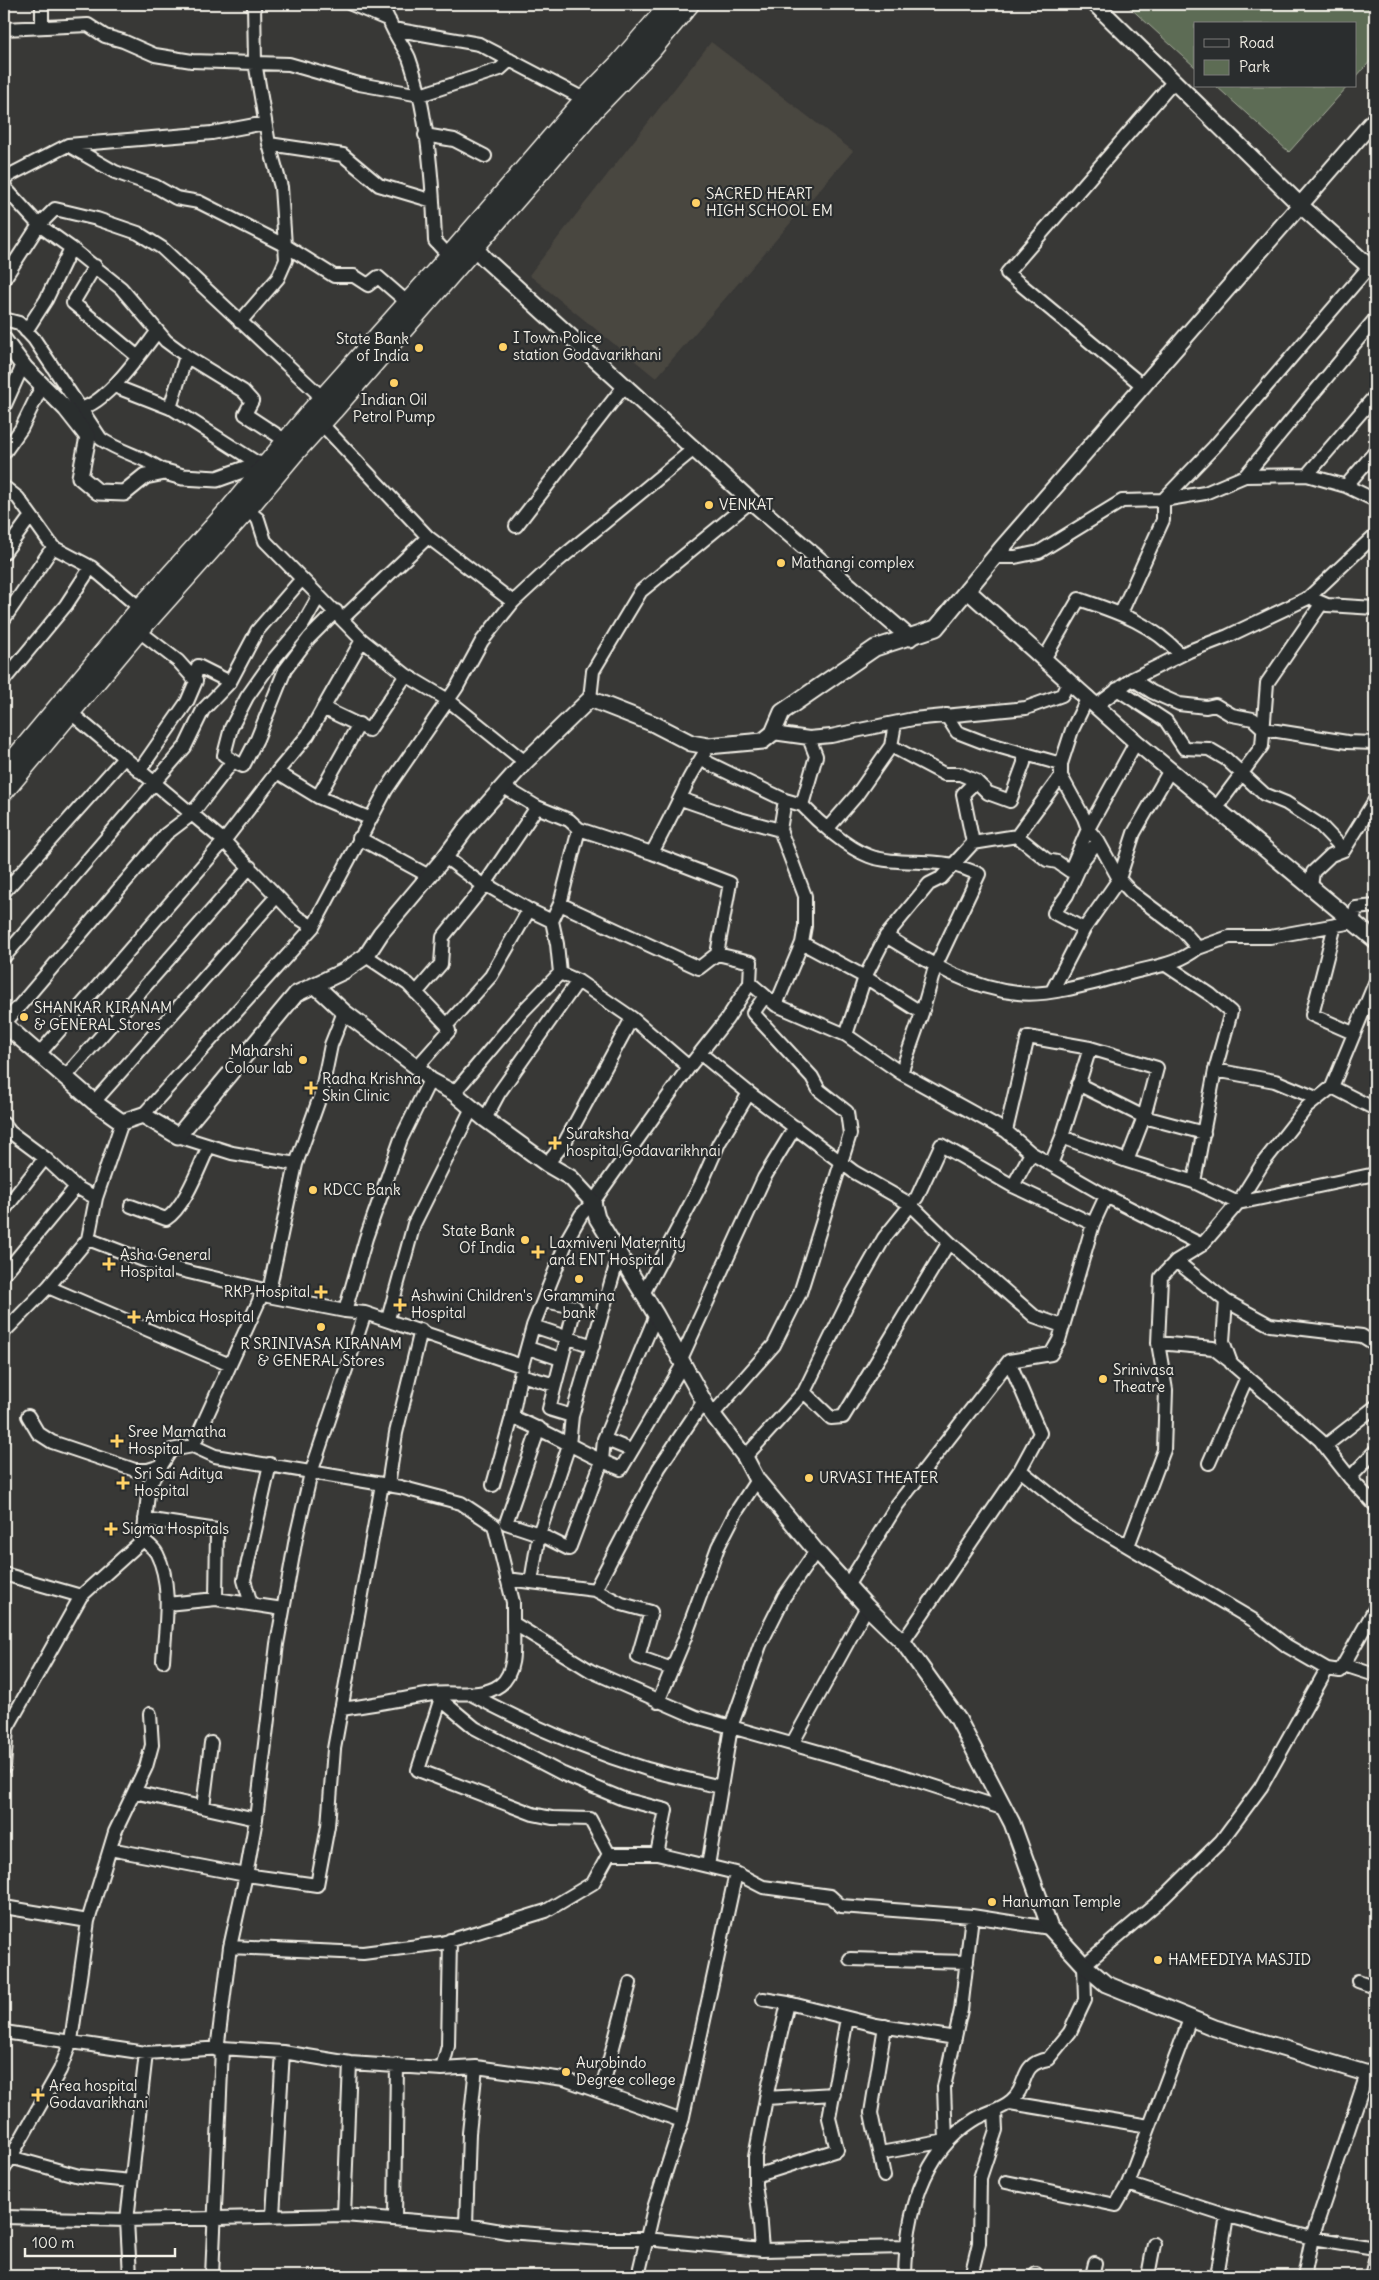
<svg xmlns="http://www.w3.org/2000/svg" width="1379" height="2280" font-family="Delius,sans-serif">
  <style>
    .built { fill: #494640 }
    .green { fill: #5d6c54; stroke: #a8ae9e }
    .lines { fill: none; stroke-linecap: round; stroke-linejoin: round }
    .minor-casing { stroke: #f4f1e8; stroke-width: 16 }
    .tertiary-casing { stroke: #f4f1e8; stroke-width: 19 }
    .secondary-casing { stroke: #f4f1e8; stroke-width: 21 }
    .minor { stroke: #2a2d2e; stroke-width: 12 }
    .tertiary { stroke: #2a2d2e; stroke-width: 15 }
    .secondary { stroke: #2a2d2e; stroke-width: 18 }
    .poi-dot { fill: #ffd166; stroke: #2a2d2e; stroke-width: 2 }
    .labels { text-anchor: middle; stroke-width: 4.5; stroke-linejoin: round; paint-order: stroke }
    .poi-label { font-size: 15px; fill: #f4f1e8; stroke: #2a2d2e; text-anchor: start }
  </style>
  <rect width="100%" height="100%" fill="#383836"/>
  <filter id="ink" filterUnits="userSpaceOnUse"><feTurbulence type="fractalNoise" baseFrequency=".02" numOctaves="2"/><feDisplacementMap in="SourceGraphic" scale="10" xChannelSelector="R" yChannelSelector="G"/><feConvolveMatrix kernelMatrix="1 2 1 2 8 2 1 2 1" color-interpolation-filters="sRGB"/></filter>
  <g filter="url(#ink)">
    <path class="built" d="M 711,42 L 853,151 L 656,378 L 529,275 Z"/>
    <path class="green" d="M 1126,4 L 1375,4 L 1375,56 L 1355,78 L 1355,24 L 1195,24 L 1195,67 Z
      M 1216,86 L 1348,86 L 1289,152 Z"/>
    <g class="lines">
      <defs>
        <path id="minor" d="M 42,4 L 42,26
          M 351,4 L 389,20
          M 380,4 C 386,12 389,22 394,31 C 398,40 405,49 409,58 C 428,111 433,185 435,241 L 449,256
          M 4,29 L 88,25 L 105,36 L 123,41 L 155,55 L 192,61 L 289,64 L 359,84 L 420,95 L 500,69 L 510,60
          M 393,29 L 479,44 L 584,99
          M 425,135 L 454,140 L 485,156
          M 269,144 L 343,155 L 379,185 L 433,201
          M 68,145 L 115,172 L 155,186 L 176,198 L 199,202 L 286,246 L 334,276 L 354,276 L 368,285 L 378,277 L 408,303
          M 4,178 L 68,145 L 212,133 L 265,123
          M 4,183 L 6,189 L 39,225 L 71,248 L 121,288 L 166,341 L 189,358 L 243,391 L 252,401 L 245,414 L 286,441
          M 95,266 L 73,303 L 138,357
          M 4,279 L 39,225 L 55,209 L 97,219 L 138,233 L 162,248 L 328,403
          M 4,319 L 19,323 L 34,339 L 101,439 C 123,454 144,456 165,472
          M 240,322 L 278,278 L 286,260 L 281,187 L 269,144 L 255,62 L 254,4
          M 26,331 L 46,300 L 71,248
          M 1142,385 L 1007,273 L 1174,81
          M 114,386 L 173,409 L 259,464
          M 4,407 L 23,365
          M 170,408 L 186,356
          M 74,409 C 102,411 141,353 157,332
          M 317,419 L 428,537 L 513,602 L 554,564 L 695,448
          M 4,453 L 21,429 L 42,386
          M 1307,475 L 1375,396
          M 1245,476 L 1307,475 L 1346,486 L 1375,500
          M 1346,486 L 1375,452
          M 4,487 L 18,498 L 31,516
          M 1163,500 L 1214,447 L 1375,260
          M 1163,500 L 1205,493 L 1245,476 L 1375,319
          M 247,510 L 258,519 L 265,541 L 362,640 L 406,675 L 448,700 L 525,762
          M 516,526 L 625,385
          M 53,547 L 91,567 L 140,608
          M 4,553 L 31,516 L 53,547 L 4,619
          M 994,557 L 1015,557 L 1039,552 L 1122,501 L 1163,500 L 1163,520 L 1121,613
          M 1315,600 L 1327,605 L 1375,608
          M 342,619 L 428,537
          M 139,631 L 178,661 L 196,681 L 187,702 L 139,771
          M 1044,659 L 1079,599 C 1120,613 1151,623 1181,655
          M 194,679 L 198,666 L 230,682
          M 1132,679 L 1152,692 L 1179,704 L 1206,707 L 1215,705 L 1232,715 L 1253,719 L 1264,729 L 1347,742 L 1375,743
          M 4,680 L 66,605 L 91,567
          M 1117,689 L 1166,721 L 1184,748 L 1209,749 L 1226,759 L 1264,794 L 1286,803 L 1320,825 L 1344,850
          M 590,699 L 593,671 L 641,591 L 751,501
          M 1097,705 L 1132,679 L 1189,651 L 1228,636 L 1308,598 L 1375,535
          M 323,708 L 369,730 L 406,675
          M 71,713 L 224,841 L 297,917 L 313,927
          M 773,733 L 809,738 L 816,756 L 802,805 L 785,800 L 780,830 L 805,896 L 805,926 L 802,943 L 776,1005
          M 809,738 L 831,736 L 913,719 L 1026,708 L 1062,695 L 1069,681
          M 891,746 L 944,774 L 960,774 L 976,781 L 988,793 L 1010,801 L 1024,763 L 1024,754
          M 702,760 L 785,800
          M 239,764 L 224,755 L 231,728 L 247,697 L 273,660 L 302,626 L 319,596
          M 1061,764 L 1072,730 L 1088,697
          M 277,772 L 318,797 L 359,724
          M 1061,776 L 1017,836 L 1047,860 L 1057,862 L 1070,871 L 1088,829 L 1136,742
          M 504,787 L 537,807 L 569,820 L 579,829 L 560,904 L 552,921 L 529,910
          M 318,797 L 369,818
          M 681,799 L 736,818 L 780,830
          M 802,805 C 818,822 847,848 869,856 C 893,865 928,859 953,865 C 962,867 970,871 979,874 L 935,967 L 922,1013
          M 1216,808 L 1262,746 L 1267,683 L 1322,603
          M 828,828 L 856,796 L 891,746 L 895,724
          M 579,829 L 652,853 L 730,883 L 717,954 L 751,962 L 750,983
          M 359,838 L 429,876
          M 973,843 L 1017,836
          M 652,853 C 664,830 676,807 687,783 C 693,770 702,759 708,746
          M 485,884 L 537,807
          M 1311,887 L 1313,872 L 1331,855 L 1344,850 L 1375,800
          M 4,892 L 124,758
          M 560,904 L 699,968 L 717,954
          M 552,921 L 557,944 L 560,973
          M 1335,925 L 1312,1015 L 1353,1033
          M 1084,929 L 1054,913 L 1067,895 L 1083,860 L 1098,841
          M 886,936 C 928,962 968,988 1018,993 C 1049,997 1097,982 1127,974 C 1154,966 1175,966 1198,948 L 1183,931 L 1131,892 L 1119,879 L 1098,841 L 1088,829 L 1084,818 L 1061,776 L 1061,764 L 983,742 L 957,732 L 946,715
          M 802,943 L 865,977 L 922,1013 L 901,1073
          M 1198,948 L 1229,937 L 1270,937 L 1353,922 L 1356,908 L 1375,906
          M 366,956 L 408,984 L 447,1025
          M 4,957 L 185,747 L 203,710 L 230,682 L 257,631 L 301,580
          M 1166,965 L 1211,995 L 1231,1012 L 1215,1070
          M 1052,991 L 1084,929 L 1119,879 L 1134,833 L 1170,770
          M 416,993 L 441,964 L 443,937 L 484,886
          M 632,1018 L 689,1067
          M 4,1024 L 166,834 L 191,815 L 233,761 L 243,766 L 257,739 L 285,670 L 309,638 L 336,611
          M 846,1035 L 865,977 L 886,936 L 929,884 L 941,878 L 973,843 L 963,794 L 976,781
          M 39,1054 L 224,841 L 277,772 L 308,735 L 362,640
          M 701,1054 L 749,1093 L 854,1172 L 910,1204 L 949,1242 L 843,1417 L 831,1418 L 804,1392
          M 417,1067 L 449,1031 L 447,1025 L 491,976 L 529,910 L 485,884 L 484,886 L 445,857
          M 65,1077 L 250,867
          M 1078,1084 L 1144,1117 L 1204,1133
          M 1332,1087 L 1375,1109
          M 454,1093 L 522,1012 L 560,973 L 578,981 L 632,1018 L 565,1142 L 547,1164
          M 1316,1098 L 1275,1081 L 1215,1070 L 1194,1182 L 1238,1203 L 1263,1163 L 1307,1107 L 1332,1087 L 1375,983
          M 94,1102 L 277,896
          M 143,1115 L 313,927 L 386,790 L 457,687 L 482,641 L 513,602
          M 485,1119 L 499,1093 L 578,981
          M 4,1124 L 10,1132 L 45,1158 L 76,1187 L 96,1198
          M 1006,1131 L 1028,1037 L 1090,1048 L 1157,1068 L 1144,1117 L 1127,1161
          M 178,1136 L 232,1153 L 296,1164 L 268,1296
          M 1062,1137 L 1090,1048
          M 296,1164 L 321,1094 L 331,1045 L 344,1012
          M 1051,1164 L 1062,1137 L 1127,1161 L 1194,1182
          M 1013,1186 L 1031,1153
          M 131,1206 L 166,1219 C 185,1207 199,1167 209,1146
          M 4,1210 L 45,1158
          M 88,1239 L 151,1263 L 264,1290 L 268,1296 L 345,1311 L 365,1313 L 522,1366 L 533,1326 L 569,1236 L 581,1215 L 593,1202 L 689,1067 L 727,1019 L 750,983 L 776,1005 L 846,1035 L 901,1073 L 1006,1131 L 1031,1153 L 1106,1196 L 1202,1245 L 1238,1203 L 1375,1174
          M 949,1242 L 1034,1316 L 1062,1326
          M 1176,1261 L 1226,1301 L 1223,1341 L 1231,1363 L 1320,1440 L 1350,1478 L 1375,1505
          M 4,1274 L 76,1187
          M 48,1287 L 230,1365
          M 643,1294 L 701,1184 L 719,1143 L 749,1093
          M 544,1301 L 575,1307 L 549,1409 L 572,1416
          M 1226,1301 L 1270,1325 L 1362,1336 L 1375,1344
          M 345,1311 L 366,1238 L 401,1139 L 430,1080
          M 388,1319 L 414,1224 L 472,1108
          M 533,1326 L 593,1346
          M 4,1332 L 48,1287 L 88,1239 L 96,1198 L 122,1122
          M 1158,1343 L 1213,1348 L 1231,1362
          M 528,1348 L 561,1359
          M 681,1359 L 764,1178 L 795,1127
          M 1009,1361 L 1051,1354 L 1059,1340 L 1093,1224 L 1106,1196
          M 521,1375 L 555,1385
          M 713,1414 L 774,1345 L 800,1293 L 850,1134 L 847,1112 L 819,1090 L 812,1077 L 753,1013 L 765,996
          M 28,1416 L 38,1433 L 52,1442 L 135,1470 L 148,1470 L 161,1466
          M 512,1417 C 550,1432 583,1454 621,1469 L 683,1364
          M 539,1428 L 506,1523 L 539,1534 L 569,1445 L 572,1416 L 619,1255
          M 604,1439 L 631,1450
          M 193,1446 L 215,1456 L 400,1487 L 461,1503 L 494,1525 L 513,1602 L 513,1623 L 591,1671 L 696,1717 L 890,1772 L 1005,1809
          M 1325,1446 L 1375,1407
          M 745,1457 L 804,1392 L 850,1298 L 884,1238 L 917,1197 L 941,1145 L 1013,1186 L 1093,1224
          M 1209,1463 L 1247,1377
          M 1350,1478 L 1375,1451
          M 388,1485 L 396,1433 L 421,1330
          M 493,1485 L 512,1417 L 522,1366
          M 145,1519 L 217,1530 L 216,1599
          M 143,1540 C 148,1544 154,1548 157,1554 C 173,1585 165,1627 163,1661
          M 1128,1546 L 1164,1450 L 1166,1390 L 1158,1343 L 1161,1277 L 1176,1261 L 1202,1245
          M 4,1574 L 81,1596
          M 507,1579 L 595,1590 L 622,1604 L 651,1612 L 638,1657 L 672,1669
          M 531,1582 L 539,1534 L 569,1549 L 602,1461 L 604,1439 L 656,1315
          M 847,1586 L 897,1505 L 1009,1361 L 1040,1433 L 1020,1470
          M 595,1590 L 659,1468 L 704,1401
          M 167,1604 L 216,1599 L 283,1609
          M 251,1604 L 244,1580 L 270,1464
          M 903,1642 L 1020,1470 L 1077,1516 L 1253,1620 L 1287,1646 L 1327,1669
          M 1344,1665 L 1375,1675
          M 469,1693 C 526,1724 585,1750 647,1769 C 671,1776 697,1781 721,1787
          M 434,1694 L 475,1728 L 563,1774 L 623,1799 L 666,1810 L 657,1854
          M 440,1701 L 418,1770 L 533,1814 L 552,1818 L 590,1819 L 609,1854
          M 658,1702 L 684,1640 L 718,1547 L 736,1512 L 757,1480
          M 341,1709 C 371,1705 402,1699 432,1694 C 453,1691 481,1699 500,1685 C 517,1672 513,1642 513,1623
          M 792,1744 L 867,1607
          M 4,1767 L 7,1728 L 81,1596 L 143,1540 L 149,1485 L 171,1450 L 193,1446 L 264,1290
          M 134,1792 L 256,1819
          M 203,1807 L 211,1743
          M 110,1849 L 246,1875 L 317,1885 L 328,1826 L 334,1749 L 382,1484
          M 708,1866 L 731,1727 L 760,1645 L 784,1597 L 816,1551
          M 4,1907 L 88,1921 L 71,2041 L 60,2070 L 4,2169
          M 88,1921 L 115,1832 L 146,1767 L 152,1745 L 150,1714
          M 230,1947 L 363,1953 L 442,1943 L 546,1911 L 593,1883 L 609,1854 L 657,1854 L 736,1873 L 763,1887 L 830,1896 L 841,1906 L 972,1916 L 1050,1928
          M 850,1959 L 967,1962
          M 1358,1981 L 1375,1987
          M 788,2003 L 876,2025 L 955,2038
          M 4,2032 L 146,2053 L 222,2048 L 283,2052 L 350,2063 L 442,2069 L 476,2067 L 564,2079 L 682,2121 L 736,1873
          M 217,2050 L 230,1947 L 247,1870 L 256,1819 L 277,1644 L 296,1538 L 311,1473 L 365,1313
          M 442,2069 L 448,2046 L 450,1940
          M 601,2092 L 630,1983
          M 766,2098 L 834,2094
          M 1010,2103 L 1149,2126
          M 880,2153 L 946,2141 L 944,2087 L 961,2010 L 972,1916
          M 10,2157 L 79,2176 L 131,2181
          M 755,2176 L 837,2150 L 829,2118 L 847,2018
          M 884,2176 L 871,2113 L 885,2026
          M 1006,2182 L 1116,2205 L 1128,2184 L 1190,2019
          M 1128,2184 L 1227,2216
          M 273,2215 L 283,2052
          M 344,2215 L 350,2063
          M 4,2217 L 127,2220 L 344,2215 L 466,2225 L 507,2232 L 601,2239 L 646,2239 L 762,2250 L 906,2247
          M 395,2219 L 397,2065
          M 466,2225 L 469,2133 L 476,2067
          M 762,2250 L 759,2211 L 755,2185 L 755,2157 L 767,2093 L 788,2003 L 763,1999
          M 130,2276 L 127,2220 L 146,2053
          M 212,2276 L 222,2048
          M 638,2276 L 654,2208 L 682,2121
          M 905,2276 C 906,2218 921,2153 974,2120 C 986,2112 1001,2110 1011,2101 C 1030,2085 1018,2064 1048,2059 L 1070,2032 L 1085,2000 L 1084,1965 L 1163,1898 L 1221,1841 L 1261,1787 L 1327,1669 L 1340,1671 L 1375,1609
          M 971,2276 L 979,2243 L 980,2178 L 996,2130 L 995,2110
          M 1035,2276 L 1036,2274
          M 1092,2276 L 1095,2263
          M 1148,2276 L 1154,2244
          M 1217,2276 L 1227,2216 L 1312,2238 L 1375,2248
          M 1304,2276 L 1312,2238 L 1367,2074
          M 1371,2276 L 1375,2260"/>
        <path id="tertiary" d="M 1095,4 L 1299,204 L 1375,272
          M 468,240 L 485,259 L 751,501 L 910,638
          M 4,340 L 25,368 L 66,409 L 88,437 L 80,477 L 98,492 L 124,493 L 145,476 L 165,472 L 183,477 L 217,479 L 259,464 L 264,466
          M 967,590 L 1136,742 L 1375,940
          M 316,986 L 344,1012 L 417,1067 L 430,1080 L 454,1093 L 485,1119 L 547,1164 L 571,1178 L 593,1202 L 597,1218 L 656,1315 L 707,1407 L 745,1457 L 757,1480 L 816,1551 L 867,1607 L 903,1642 L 958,1719 L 1012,1823 L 1050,1928 L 1084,1965 L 1106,1984 L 1215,2028 L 1375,2076
          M 4,1024 L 94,1102 L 122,1122 L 143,1115 L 178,1136 L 296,994 L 344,971 L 366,956 L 381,933 L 445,857 L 468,826 L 525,762 L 590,699 L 654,724 L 691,743 L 708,746 L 763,741 L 773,733 L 782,712 L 875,648 L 936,628 L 1001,549 L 1375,119"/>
        <path id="secondary" d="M 4,771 L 140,608 L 230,508 L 310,412 L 449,256 L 584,99 L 619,63 L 670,4
          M 4,792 L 139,631 L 247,510 L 294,454 L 333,411 L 593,111 L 651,51 L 690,4"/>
      </defs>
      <use href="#minor" class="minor-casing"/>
      <use href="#tertiary" class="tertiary-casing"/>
      <use href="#secondary" class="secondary-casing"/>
      <use href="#minor" class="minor"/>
      <use href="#tertiary" class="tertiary"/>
      <use href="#secondary" class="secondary"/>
    </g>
  </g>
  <g class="poi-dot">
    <circle cx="696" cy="203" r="5"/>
    <circle cx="503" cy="347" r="5"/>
    <circle cx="419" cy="348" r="5"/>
    <circle cx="394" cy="383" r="5"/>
    <circle cx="709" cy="505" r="5"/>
    <circle cx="781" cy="563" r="5"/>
    <circle cx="24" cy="1017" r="5"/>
    <circle cx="303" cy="1060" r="5"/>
    <path d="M308.5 1080.5h5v5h5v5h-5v5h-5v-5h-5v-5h5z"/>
    <path d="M552.5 1135.5h5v5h5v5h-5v5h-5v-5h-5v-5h5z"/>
    <circle cx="313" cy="1190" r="5"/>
    <circle cx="525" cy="1240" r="5"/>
    <path d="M535.5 1244.5h5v5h5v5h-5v5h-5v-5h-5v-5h5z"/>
    <path d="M106.5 1256.5h5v5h5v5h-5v5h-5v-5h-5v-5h5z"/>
    <circle cx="579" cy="1279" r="5"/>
    <path d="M318.5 1284.5h5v5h5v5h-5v5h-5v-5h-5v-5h5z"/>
    <path d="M397.5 1297.5h5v5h5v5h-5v5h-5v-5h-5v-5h5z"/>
    <path d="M131.5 1309.5h5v5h5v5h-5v5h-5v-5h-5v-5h5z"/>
    <circle cx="321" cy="1327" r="5"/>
    <circle cx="1103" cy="1379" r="5"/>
    <path d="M114.5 1433.5h5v5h5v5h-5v5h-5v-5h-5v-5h5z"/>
    <circle cx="809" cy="1478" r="5"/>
    <path d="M120.5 1475.5h5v5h5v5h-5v5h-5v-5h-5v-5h5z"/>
    <path d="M108.5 1521.5h5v5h5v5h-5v5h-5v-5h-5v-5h5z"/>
    <circle cx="992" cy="1902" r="5"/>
    <circle cx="1158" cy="1960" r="5"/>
    <circle cx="566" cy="2072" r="5"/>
    <path d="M35.5 2087.5h5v5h5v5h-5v5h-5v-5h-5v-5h5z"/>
  </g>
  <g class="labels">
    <g class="poi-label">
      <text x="706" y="199">SACRED HEART<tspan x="706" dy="17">HIGH SCHOOL EM</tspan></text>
      <text x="513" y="343">I Town Police<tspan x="513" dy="17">station Godavarikhani</tspan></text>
      <text x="409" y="344" text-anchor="end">State Bank<tspan x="409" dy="17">of India</tspan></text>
      <text x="394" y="405" text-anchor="middle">Indian Oil<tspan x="394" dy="17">Petrol Pump</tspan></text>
      <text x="719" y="510">VENKAT</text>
      <text x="791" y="568">Mathangi complex</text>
      <text x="34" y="1013">SHANKAR KIRANAM<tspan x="34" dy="17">&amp; GENERAL Stores</tspan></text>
      <text x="293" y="1056" text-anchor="end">Maharshi<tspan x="293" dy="17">Colour lab</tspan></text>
      <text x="322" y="1084">Radha Krishna<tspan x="322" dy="17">Skin Clinic</tspan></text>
      <text x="566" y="1139">Suraksha<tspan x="566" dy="17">hospital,Godavarikhnai</tspan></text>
      <text x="323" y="1195">KDCC Bank</text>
      <text x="515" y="1236" text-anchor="end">State Bank<tspan x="515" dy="17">Of India</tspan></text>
      <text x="549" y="1248">Laxmiveni Maternity<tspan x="549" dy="17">and ENT Hospital</tspan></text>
      <text x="120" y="1260">Asha General<tspan x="120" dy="17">Hospital</tspan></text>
      <text x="310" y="1297" text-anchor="end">RKP Hospital</text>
      <text x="411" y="1301">Ashwini Children's<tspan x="411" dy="17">Hospital</tspan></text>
      <text x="579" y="1301" text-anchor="middle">Grammina<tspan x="579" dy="17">bank</tspan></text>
      <text x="145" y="1322">Ambica Hospital</text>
      <text x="321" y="1349" text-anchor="middle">R SRINIVASA KIRANAM<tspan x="321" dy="17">&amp; GENERAL Stores</tspan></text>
      <text x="1113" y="1375">Srinivasa<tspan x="1113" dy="17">Theatre</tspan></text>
      <text x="128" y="1437">Sree Mamatha<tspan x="128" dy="17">Hospital</tspan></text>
      <text x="134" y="1479">Sri Sai Aditya<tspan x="134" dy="17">Hospital</tspan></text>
      <text x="819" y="1483">URVASI THEATER</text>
      <text x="122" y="1534">Sigma Hospitals</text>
      <text x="1002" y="1907">Hanuman Temple</text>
      <text x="1168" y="1965">HAMEEDIYA MASJID</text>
      <text x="576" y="2068">Aurobindo<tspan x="576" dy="17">Degree college</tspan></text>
      <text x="49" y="2091">Area hospital<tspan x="49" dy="17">Godavarikhani</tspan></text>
    </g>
  </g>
  <rect width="1379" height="2280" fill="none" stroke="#2a2d2e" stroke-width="20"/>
  <rect x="10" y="10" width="1359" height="2260" fill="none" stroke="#f4f1e8" stroke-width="2" filter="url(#ink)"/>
  <rect x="1194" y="22" width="162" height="65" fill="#2a2d2e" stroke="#7b7b78"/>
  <rect x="1204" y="39" width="25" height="8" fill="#2a2d2e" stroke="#7b7b78"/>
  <text x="1239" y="48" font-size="15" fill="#f4f1e8">Road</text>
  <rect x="1204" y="60" width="25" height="15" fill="#5d6c54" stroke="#7b7b78"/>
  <text x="1239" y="72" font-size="15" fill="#f4f1e8">Park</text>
  <path d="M25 2248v8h150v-8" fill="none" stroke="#f4f1e8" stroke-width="2.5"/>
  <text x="32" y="2248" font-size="15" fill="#f4f1e8" stroke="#2a2d2e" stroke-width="4" paint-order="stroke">100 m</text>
</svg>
